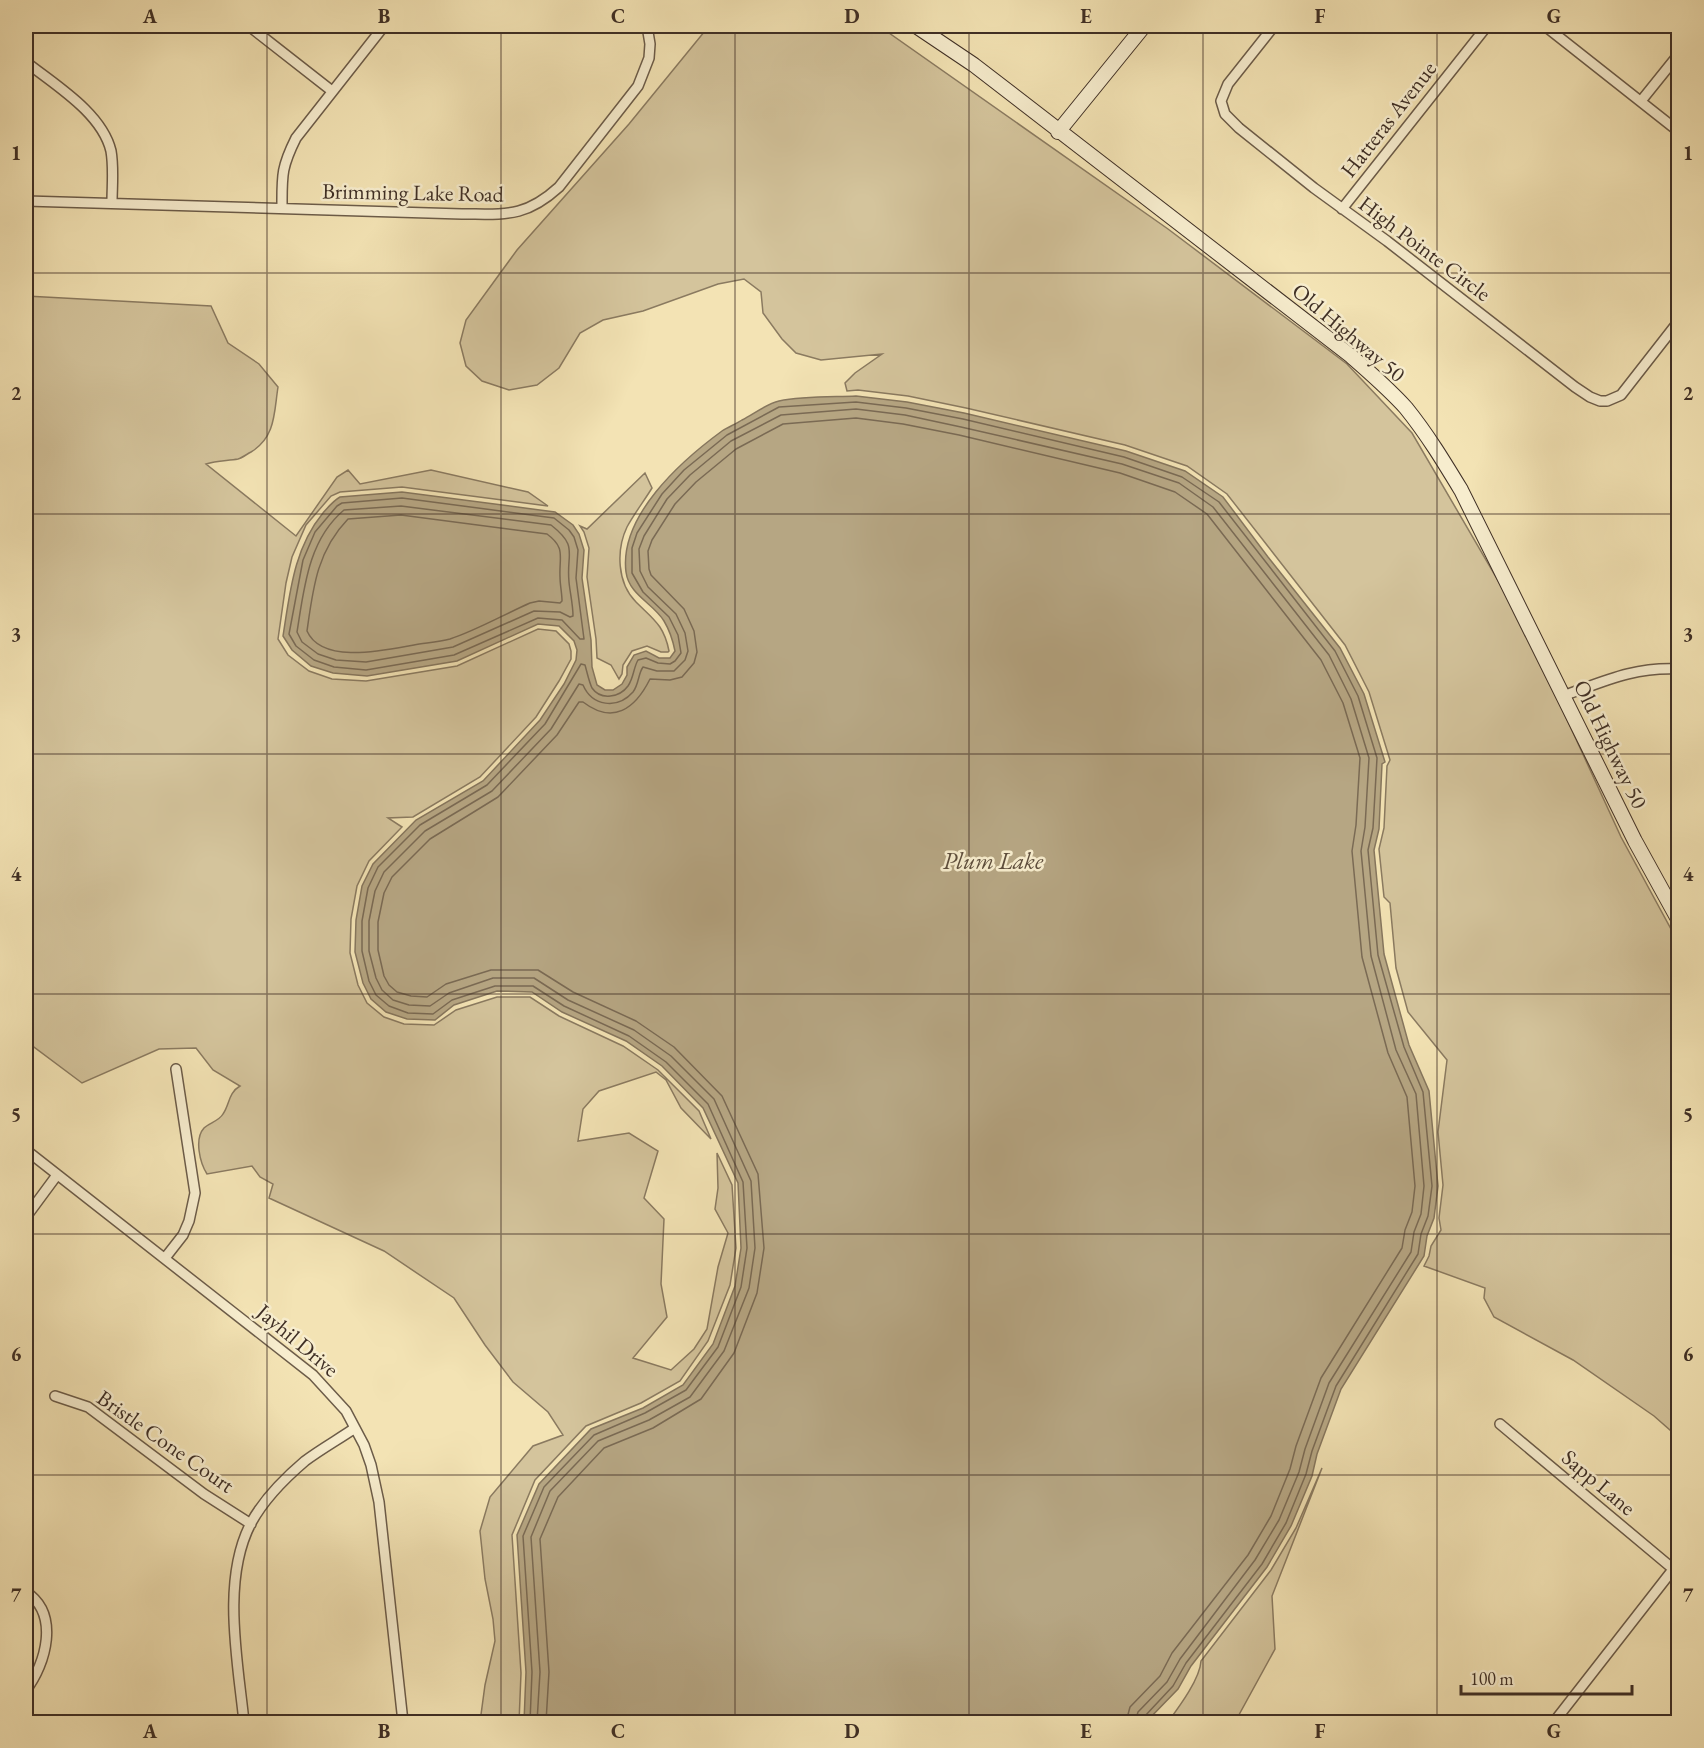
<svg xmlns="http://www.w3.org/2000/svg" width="1704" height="1748" font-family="'EB Garamond',serif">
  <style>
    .green { fill: #d4c49c; stroke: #8a7a60; stroke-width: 1.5 }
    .water { fill: #b6a683; stroke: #86765d; stroke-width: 1.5 }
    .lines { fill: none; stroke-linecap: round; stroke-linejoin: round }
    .shore { stroke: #7a6a54; stroke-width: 1.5 }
    .street-casing { stroke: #6c5c49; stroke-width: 12 }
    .secondary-casing { stroke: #3f2f25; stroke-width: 16 }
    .street { stroke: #f7edce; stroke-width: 9 }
    .secondary { stroke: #f7edce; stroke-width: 14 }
    .grid { fill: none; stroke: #3f2f25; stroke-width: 1.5; stroke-opacity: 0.55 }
    .labels { text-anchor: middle; stroke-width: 5; stroke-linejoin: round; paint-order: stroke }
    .street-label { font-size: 22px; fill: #3f2f25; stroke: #f7edce }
    .water-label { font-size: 24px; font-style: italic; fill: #5d4d3c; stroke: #f7edce }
    .neatline { fill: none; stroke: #3f2f25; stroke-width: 2 }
    .grid-label { font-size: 20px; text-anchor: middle; font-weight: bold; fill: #3f2f25 }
  </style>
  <rect width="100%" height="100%" fill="#f3e3b4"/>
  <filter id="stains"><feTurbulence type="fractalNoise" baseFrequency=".00333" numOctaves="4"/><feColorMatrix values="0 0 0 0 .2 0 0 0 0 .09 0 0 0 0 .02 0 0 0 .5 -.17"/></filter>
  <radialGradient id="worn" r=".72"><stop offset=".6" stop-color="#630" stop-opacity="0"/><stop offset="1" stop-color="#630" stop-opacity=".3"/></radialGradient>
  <path class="green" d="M 709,26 L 879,26 L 1168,229 L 1347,364 L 1412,433 L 1503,589 L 1558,700 L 1621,837 L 1678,942 L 1678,1437 L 1654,1416 L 1573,1360 L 1494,1317 L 1484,1298 L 1485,1288 L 1424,1266 L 1429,1256 L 1431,1246 L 1441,1230 L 1439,1218 L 1443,1185 L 1438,1132 L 1447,1060 L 1408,1012 L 1396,968 L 1390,903 L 1384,897 L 1379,849 L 1384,828 L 1387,766 L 1390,760 L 1369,692 L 1345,645 L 1227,494 L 1187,466 L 1125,445 L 966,408 L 908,396 L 858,390 L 847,391 L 845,383 L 855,373 L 882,354 L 821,360 L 796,353 L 782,339 L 763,313 L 761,292 L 744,279 L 718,284 L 643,311 L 603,320 L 580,333 L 559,368 L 537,385 L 509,390 L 482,381 L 466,366 L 460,343 L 466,320 L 517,250 L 629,124 Z
    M 26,296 L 211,306 L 228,343 L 259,364 L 278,387 C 274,412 276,437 251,452 C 247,454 242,458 238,459 C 228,461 217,460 206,464 L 296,536 L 337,477 L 348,470 L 360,484 L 431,470 L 528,492 L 548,506 L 402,487 L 340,492 L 331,496 L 306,525 L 292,557 L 286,583 L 278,639 L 288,655 L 309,671 L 332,679 L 366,681 L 457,666 L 538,629 L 556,631 L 569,644 L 571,651 L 571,659 L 559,681 L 536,717 L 480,777 L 413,817 L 388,818 L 402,827 L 369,861 L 357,886 L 351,919 L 350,953 L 358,985 L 367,1003 L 384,1017 L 404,1024 L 434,1025 L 456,1010 L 497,997 L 530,997 L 559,1016 L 623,1046 L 658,1070 L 699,1111 L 711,1139 L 681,1108 L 666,1080 L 656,1072 L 599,1091 L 583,1109 L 578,1141 L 629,1133 L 658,1151 L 644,1198 L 664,1219 L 661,1284 L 667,1317 L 633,1358 L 671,1370 L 694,1349 L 707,1329 L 718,1267 L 728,1233 L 715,1209 L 718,1188 L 717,1153 L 732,1185 L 736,1248 L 730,1285 L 708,1341 L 680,1381 L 641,1403 L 586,1426 L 535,1480 L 512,1535 L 521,1673 L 519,1722 L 480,1722 L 485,1685 L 495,1641 L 493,1619 L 485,1579 L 480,1531 L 490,1497 L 533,1446 L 563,1435 L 548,1412 L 513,1382 L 485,1345 L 454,1298 L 384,1251 L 269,1198 L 273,1184 L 260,1177 L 252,1166 L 207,1174 C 200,1163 194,1139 204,1128 C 209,1123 219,1121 223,1114 C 230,1104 228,1093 240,1086 L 213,1070 L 196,1048 L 159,1049 L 82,1083 L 26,1041 Z
    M 645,473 L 652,488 C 644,501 634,514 627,527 C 616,550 617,583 636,602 C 653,619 664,625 669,651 L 668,652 L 661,652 L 647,646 L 632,651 L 623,665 L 622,674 L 619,679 L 611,665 L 597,658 L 596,639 L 587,577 L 589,548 L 584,532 L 580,526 L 587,529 Z
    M 1322,1468 L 1272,1596 L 1275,1649 L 1235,1722 L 1168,1722 C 1179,1707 1200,1679 1201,1661 L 1271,1570 L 1296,1528 Z"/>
  <path class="water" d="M 856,396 L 907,402 L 964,413 L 1126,451 L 1185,471 L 1223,497 L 1268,557 L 1340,648 L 1364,694 L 1385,762 L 1382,764 L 1379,829 L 1374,850 L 1384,954 L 1409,1045 L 1429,1091 L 1438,1186 L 1434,1218 L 1427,1236 L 1424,1256 L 1341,1389 L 1317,1454 L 1312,1476 L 1291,1526 L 1267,1567 L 1191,1666 L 1178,1689 L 1146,1722 L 524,1722 L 526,1672 L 517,1535 L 539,1484 L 591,1429 L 643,1408 L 683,1385 L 713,1344 L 735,1286 L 741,1248 L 738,1183 L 703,1108 L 662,1066 L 626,1041 L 562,1012 L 532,992 L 497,991 L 454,1005 L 435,1020 L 407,1019 L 386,1012 L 371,999 L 363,983 L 355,952 L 356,920 L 362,886 L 373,864 L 416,820 L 483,781 L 540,720 L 564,684 L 576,660 L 577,650 L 574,641 L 559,626 L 538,624 L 457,661 L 367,676 L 333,673 L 311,666 L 292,650 L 283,636 C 290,592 294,548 323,513 C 329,506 333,501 340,497 L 402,492 L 555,512 L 573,525 L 579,534 L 584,550 L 582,578 L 591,640 L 592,667 L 597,685 L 605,690 L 613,690 L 622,684 L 627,675 L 627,667 L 634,655 L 646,651 L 659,658 L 670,658 L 675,651 C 673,641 670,631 664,621 C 653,603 629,595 626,572 C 619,516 681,461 722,431 C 728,427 736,424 742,420 C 754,414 766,404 779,401 C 803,396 831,397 856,396 Z"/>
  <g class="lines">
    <path class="shore" d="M 402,498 L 554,518 L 569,530 L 574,537 L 578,550 L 576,578 L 584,639 L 580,639 L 562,620 L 538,618 L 454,655 L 366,670 L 334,667 L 314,660 L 296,646 L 289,634 L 303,560 L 315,532 L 337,506 L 342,503 Z
      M 401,506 L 551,525 C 579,547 566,552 569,582 C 570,593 573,604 573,616 L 570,617 L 560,612 L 534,611 L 453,647 L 366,662 L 336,660 L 318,654 L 302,642 L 297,632 C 304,589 308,540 344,510 Z
      M 401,515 L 547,534 C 566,548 559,556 560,577 C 560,585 562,593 562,601 L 560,603 L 539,601 L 530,603 C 505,614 475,631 450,639 C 438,642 425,643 414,645 C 386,650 322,665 307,631 C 313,588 317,551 348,519 Z
      M 530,1722 L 532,1672 L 523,1536 L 544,1487 L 594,1435 L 645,1413 L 686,1390 L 718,1347 L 741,1287 L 747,1248 L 743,1182 L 708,1104 L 666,1062 L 629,1036 L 564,1006 L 533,986 L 495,986 L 452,1000 L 433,1014 L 408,1013 L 389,1006 L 376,995 L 369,981 L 362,951 L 362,921 L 368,888 L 378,867 L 420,825 L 487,785 L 545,724 L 581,664 L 585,665 C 587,672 589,682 592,688 C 601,701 620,697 628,686 C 634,677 633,669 638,660 L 646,658 L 658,663 L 670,664 L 675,661 L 681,653 L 678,635 L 669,617 L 643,592 L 632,573 L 632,548 L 637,533 L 662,494 L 684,470 L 727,435 L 779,407 L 856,402 L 906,408 L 963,419 L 1124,457 L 1182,477 L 1219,502 L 1335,651 L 1358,696 L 1377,758 L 1373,828 L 1368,850 L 1378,955 L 1404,1047 L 1423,1092 L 1432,1186 L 1428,1216 L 1421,1234 L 1418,1254 L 1336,1386 L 1312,1451 L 1306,1474 L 1286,1523 L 1262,1564 L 1186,1663 L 1173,1686 L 1144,1717 L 1142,1722
      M 537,1722 L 540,1672 L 531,1537 L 550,1491 L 598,1441 L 649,1420 L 690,1397 L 724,1351 L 749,1288 L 755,1248 L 751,1181 L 714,1099 L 671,1056 L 634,1030 L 568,1000 L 534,978 L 493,978 L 449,993 L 430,1006 L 409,1005 L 393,1000 L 382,990 L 376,978 L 369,951 L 369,921 L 375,891 L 384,872 L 425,831 L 492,791 L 551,729 L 579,684 L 583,685 C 592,706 617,710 633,692 C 639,684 638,674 643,667 L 657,671 L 674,671 L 685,660 L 688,651 L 685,633 L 676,614 L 648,587 L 640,571 L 639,549 L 644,536 L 667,499 L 690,475 L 731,441 L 781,415 L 856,409 L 905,415 L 961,427 L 1122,464 L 1179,483 L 1213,507 L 1329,655 L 1351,699 L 1369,758 L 1365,827 L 1361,851 L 1371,956 L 1396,1050 L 1416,1094 L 1424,1186 L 1421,1214 L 1414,1232 L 1411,1252 L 1329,1383 L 1305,1449 L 1299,1472 L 1279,1520 L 1255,1560 L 1180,1659 L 1167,1682 L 1138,1712 L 1135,1722
      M 546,1722 L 549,1672 L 540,1539 L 558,1497 L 604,1448 L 653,1428 L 701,1399 L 734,1353 L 757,1293 L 764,1248 L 758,1174 L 722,1096 L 674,1047 L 636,1021 L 573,992 L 538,970 L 491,970 L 446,984 L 427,997 L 411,996 L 397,992 L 389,985 L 384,976 L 378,950 L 378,922 L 384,893 L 392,877 L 430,839 L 498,797 L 557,735 L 579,702 L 583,702 C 613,725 635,709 650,679 L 670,680 L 682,677 L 694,663 L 697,652 L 694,631 L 684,609 L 651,575 L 649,569 L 648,551 L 652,540 L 675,504 L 696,482 L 736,449 L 783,424 L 856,418 L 903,424 L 959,435 L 1120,473 L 1175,492 L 1207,514 L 1321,660 L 1343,703 L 1360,758 L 1356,825 L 1352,851 L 1362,957 L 1388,1053 L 1407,1097 L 1415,1186 L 1412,1212 L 1405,1230 L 1402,1248 L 1321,1378 L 1296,1446 L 1290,1469 L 1271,1516 L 1248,1555 L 1172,1653 L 1160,1676 L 1130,1707 L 1126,1722"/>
    <defs>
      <path id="street" d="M 249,26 L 332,91
        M 1274,26 L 1228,84 L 1221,101 L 1225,114 L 1239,128 L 1314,188 L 1387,241 L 1575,387 L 1590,397 L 1600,401 L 1607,401 L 1621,395 L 1678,322
        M 1545,26 L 1678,131
        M 26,62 C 55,85 102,113 111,151 C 114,168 112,186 112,203
        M 1641,101 L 1678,55
        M 26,201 L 462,214 C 505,214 525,218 559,187 L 638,86 L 649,58 L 650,44 L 647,26
        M 282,208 C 282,176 281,168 296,138 L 384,26
        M 1342,209 L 1487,26
        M 1563,696 C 1605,681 1633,667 1678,669
        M 26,1150 L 313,1375 L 346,1411 L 364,1445 L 371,1465 L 379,1502 L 403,1722
        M 26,1217 L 57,1175
        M 165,1258 L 183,1235 L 189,1221 L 195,1193 L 176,1069
        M 55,1396 L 88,1407 L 204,1494 L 251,1524
        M 1500,1424 L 1678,1573
        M 26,1592 C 60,1614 46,1664 26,1690
        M 244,1722 C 238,1662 221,1580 251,1523 C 264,1499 285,1478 305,1461 C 321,1449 339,1439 355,1428
        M 1554,1722 L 1678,1563"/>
      <path id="secondary" d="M 916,26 L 974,65 L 1351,356 C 1370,373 1389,389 1406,408 C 1427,434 1444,462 1461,490 L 1635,841 L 1678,919
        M 1058,132 L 1144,26"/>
    </defs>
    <use href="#street" class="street-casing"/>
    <use href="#secondary" class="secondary-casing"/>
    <use href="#street" class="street"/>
    <use href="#secondary" class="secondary"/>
  </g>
  <path class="grid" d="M 267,26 L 267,1722M 501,26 L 501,1722M 735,26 L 735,1722M 969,26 L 969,1722M 1203,26 L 1203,1722M 1437,26 L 1437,1722M 26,273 L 1678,273M 26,514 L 1678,514M 26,754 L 1678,754M 26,994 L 1678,994M 26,1234 L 1678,1234M 26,1475 L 1678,1475"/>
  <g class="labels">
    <g class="street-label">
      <text transform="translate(1388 119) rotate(-52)" y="8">Hatteras Avenue</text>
      <text transform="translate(413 192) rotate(1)" y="8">Brimming Lake Road</text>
      <text transform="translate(1425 248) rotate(37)" y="8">High Pointe Circle</text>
      <text transform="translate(1349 332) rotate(40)" y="8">Old Highway 50</text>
      <text transform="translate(1611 744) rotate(64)" y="8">Old Highway 50</text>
      <text transform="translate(298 1340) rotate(40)" y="8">Jayhil Drive</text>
      <text transform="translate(166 1441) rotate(35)" y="8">Bristle Cone Court</text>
      <text transform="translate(1599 1482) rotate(40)" y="8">Sapp Lane</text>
    </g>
    <g class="water-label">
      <text x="993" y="869">Plum Lake</text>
    </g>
  </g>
  <rect width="1704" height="1748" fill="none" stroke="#f3e3b4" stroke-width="66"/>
  <path d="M1461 1685v9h171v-9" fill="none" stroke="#3f2f25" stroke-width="3"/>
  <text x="1470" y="1685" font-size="18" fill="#3f2f25" stroke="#f7edce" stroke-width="4.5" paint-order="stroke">100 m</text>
  <rect x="33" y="33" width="1638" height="1682" class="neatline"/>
  <g class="grid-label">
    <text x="150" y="23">A</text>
    <text x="384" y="23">B</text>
    <text x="618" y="23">C</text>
    <text x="852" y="23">D</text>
    <text x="1086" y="23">E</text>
    <text x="1320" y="23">F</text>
    <text x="1554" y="23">G</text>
    <text x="16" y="160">1</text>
    <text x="1688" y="160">1</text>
    <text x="16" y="400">2</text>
    <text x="1688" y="400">2</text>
    <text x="16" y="641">3</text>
    <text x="1688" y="641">3</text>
    <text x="16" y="881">4</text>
    <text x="1688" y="881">4</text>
    <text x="16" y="1121">5</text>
    <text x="1688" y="1121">5</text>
    <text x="16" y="1361">6</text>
    <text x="1688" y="1361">6</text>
    <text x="16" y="1602">7</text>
    <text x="1688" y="1602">7</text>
    <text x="150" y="1738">A</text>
    <text x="384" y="1738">B</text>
    <text x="618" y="1738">C</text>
    <text x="852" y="1738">D</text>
    <text x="1086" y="1738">E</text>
    <text x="1320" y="1738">F</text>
    <text x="1554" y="1738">G</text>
  </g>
  <rect width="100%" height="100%" filter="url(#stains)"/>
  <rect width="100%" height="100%" fill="url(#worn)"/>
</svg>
